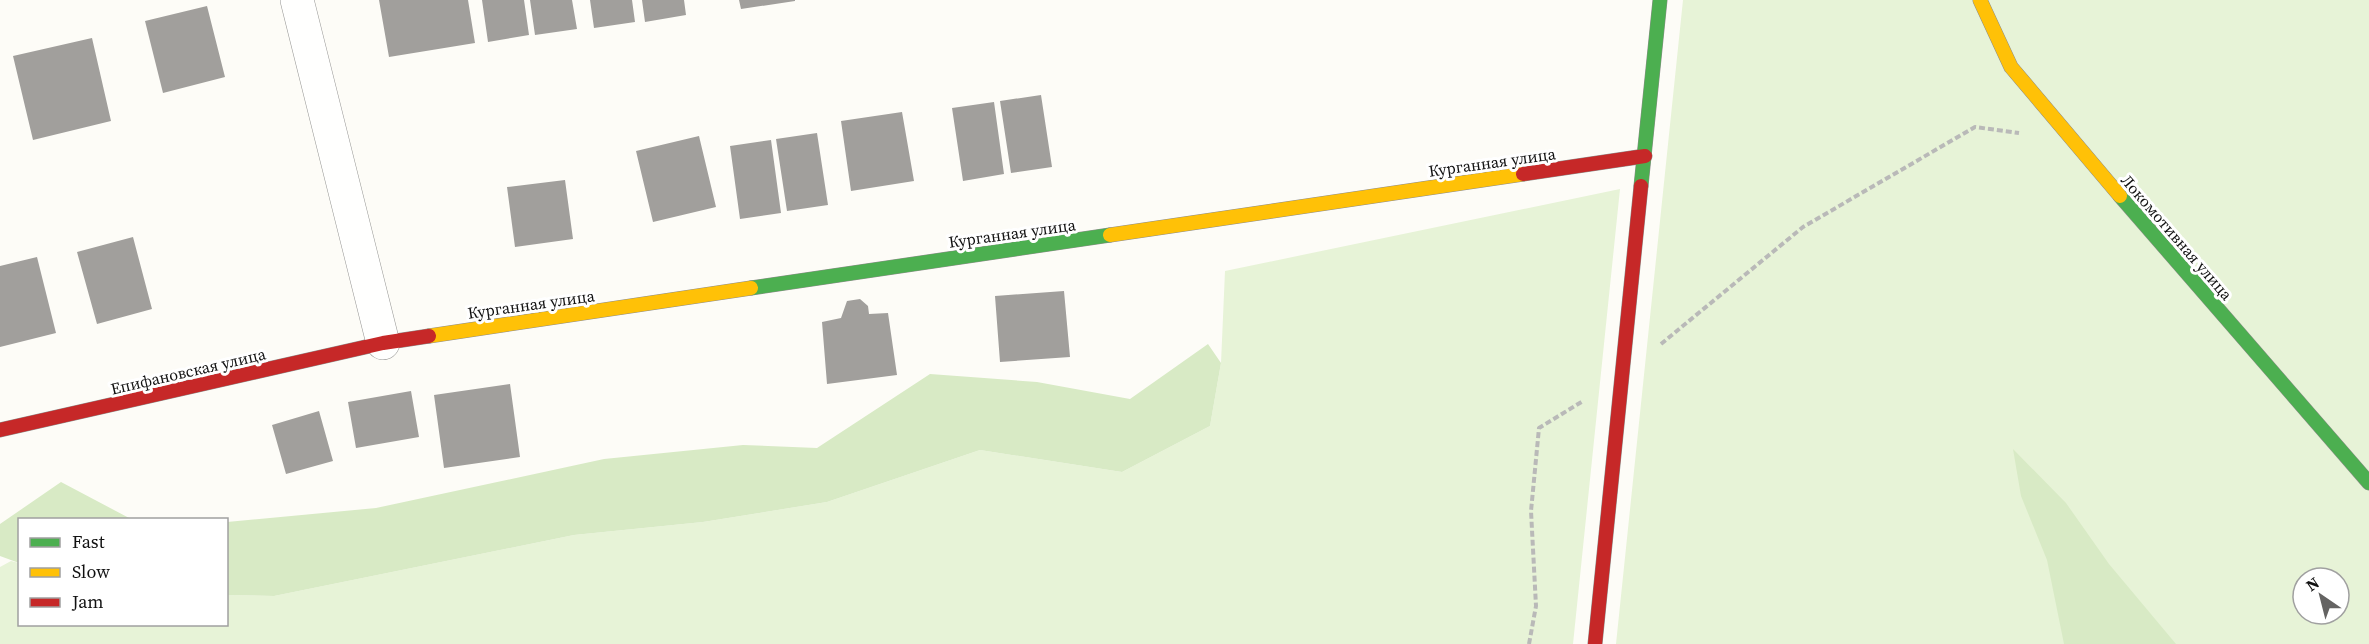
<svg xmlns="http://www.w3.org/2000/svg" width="2369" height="644" font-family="'Source Serif 4',serif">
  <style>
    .green { fill: #e7f3d7; fill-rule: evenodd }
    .forest { fill: #d8eac5 }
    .building { fill: #a19f9c }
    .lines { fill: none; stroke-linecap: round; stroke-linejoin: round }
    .street-casing { stroke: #979795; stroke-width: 34 }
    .fast-casing { stroke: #8e8d8b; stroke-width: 15 }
    .slow-casing { stroke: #8e8d8b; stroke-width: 15 }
    .jam-casing { stroke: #8e8d8b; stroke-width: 15 }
    .path { stroke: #b9b9b8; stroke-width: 4; stroke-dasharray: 6 3; stroke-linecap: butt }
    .street { stroke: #fffffe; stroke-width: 33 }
    .fast { stroke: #4caf50; stroke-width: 14 }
    .slow { stroke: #ffc107; stroke-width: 14 }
    .jam { stroke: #c62828; stroke-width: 14 }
    .labels { text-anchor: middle; stroke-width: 6; stroke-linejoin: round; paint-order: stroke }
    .street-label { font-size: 16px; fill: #111; stroke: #fff }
  </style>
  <rect width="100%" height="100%" fill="#fdfcf7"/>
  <path class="green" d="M 1683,0 L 2369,0 L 2369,644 L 1616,644 ZM 2303,578 L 2339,578 L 2339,614 L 2303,614 Z
    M 1620,189 L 1573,644 L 0,644 L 0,567 L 11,561 L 19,563 L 20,624 L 226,624 L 227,595 L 274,596 L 574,535 L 703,522 L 827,502 L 980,450 L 1122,472 L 1210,426 L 1221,363 L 1225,271 Z"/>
  <path class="forest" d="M 1208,344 L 1221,363 L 1210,426 L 1122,472 L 980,450 L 827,502 L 703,522 L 574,535 L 274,596 L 227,595 L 227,522 L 376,508 L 604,459 L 743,445 L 817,448 L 930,374 L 1037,382 L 1130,399 Z
    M 2013,449 L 2066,503 L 2109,564 L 2176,644 L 2064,644 L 2047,560 L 2021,496 Z
    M 61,482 L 131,519 L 20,520 L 19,563 L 0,556 L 0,524 Z"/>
  <path class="building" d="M 379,0 L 468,0 L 475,43 L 389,57 Z
    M 482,0 L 524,0 L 529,35 L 488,42 Z
    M 530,0 L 572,0 L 577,29 L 535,35 Z
    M 590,0 L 632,0 L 635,22 L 594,28 Z
    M 642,0 L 684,0 L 686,15 L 645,22 Z
    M 739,0 L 795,0 L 795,1 L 741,9 Z
    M 207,6 L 225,77 L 163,93 L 145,21 Z
    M 92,38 L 111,121 L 33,140 L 13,56 Z
    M 1041,95 L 1052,167 L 1011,173 L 1000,101 Z
    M 994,102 L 1004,174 L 963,181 L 952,108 Z
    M 902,112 L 914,181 L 851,191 L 841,121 Z
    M 817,133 L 828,205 L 787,211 L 776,139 Z
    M 699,136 L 716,207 L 653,222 L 636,151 Z
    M 771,140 L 781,213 L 740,219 L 730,146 Z
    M 565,180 L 573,239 L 515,247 L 507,187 Z
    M 133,237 L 152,309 L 97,324 L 77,252 Z
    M 37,257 L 56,333 L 0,347 L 0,266 Z
    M 1064,291 L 1070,357 L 1000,362 L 995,296 Z
    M 860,299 L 868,306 L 869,314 L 888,313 L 897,375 L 827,384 L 822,322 L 841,318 L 847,301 Z
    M 510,384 L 520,457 L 444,468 L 434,395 Z
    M 411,391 L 419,437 L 356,448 L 348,402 Z
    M 319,411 L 333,461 L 286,474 L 272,425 Z"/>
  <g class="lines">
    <defs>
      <path id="street" d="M 297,0 L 383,343"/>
      <path id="fast" d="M 1641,186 L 1660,0
        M 2120,196 L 2369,483
        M 751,288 L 1110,235"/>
      <path id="slow" d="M 1980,0 L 2011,67 L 2120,196
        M 1110,235 L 1523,174
        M 429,336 L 751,288"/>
      <path id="jam" d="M 1523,174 L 1645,156
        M 0,430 L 383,343 L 429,336
        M 1595,644 L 1641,186"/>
    </defs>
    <use href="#street" class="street-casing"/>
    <use href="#fast" class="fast-casing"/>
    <use href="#slow" class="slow-casing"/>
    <use href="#jam" class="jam-casing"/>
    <path class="path" d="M 1661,344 L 1803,227 L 1975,127 L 2019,133
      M 1529,644 L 1536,606 L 1531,511 L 1539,428 L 1583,401"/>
    <use href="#street" class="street"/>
    <use href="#fast" class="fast"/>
    <use href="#slow" class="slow"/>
    <use href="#jam" class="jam"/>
  </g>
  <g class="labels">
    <g class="street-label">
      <text transform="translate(1492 162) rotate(-8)" y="6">Курганная улица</text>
      <text transform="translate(1012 233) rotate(-8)" y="6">Курганная улица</text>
      <text transform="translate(2177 237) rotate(49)" y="6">Локомотивная улица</text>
      <text transform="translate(531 304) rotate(-8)" y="6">Курганная улица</text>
      <text transform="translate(188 371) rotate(-13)" y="6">Епифановская улица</text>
    </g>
  </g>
  <rect x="18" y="518" width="210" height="108" fill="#ffffff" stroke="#a0a0a0" stroke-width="1.5"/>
  <rect x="30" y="538" width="30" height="9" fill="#4caf50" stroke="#a0a0a0" stroke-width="1.5"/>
  <text x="72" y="548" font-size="18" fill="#111111">Fast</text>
  <rect x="30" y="568" width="30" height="9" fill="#ffc107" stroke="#a0a0a0" stroke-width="1.5"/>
  <text x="72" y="578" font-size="18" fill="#111111">Slow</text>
  <rect x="30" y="598" width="30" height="9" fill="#c62828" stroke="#a0a0a0" stroke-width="1.5"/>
  <text x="72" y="608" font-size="18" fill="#111111">Jam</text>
  <g transform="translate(2321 596) rotate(325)"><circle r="28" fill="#ffffff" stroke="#a0a0a0" stroke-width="1.5"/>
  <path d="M0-4.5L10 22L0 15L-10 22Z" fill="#646362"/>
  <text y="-9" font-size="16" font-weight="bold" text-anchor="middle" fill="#111111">N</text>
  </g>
</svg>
